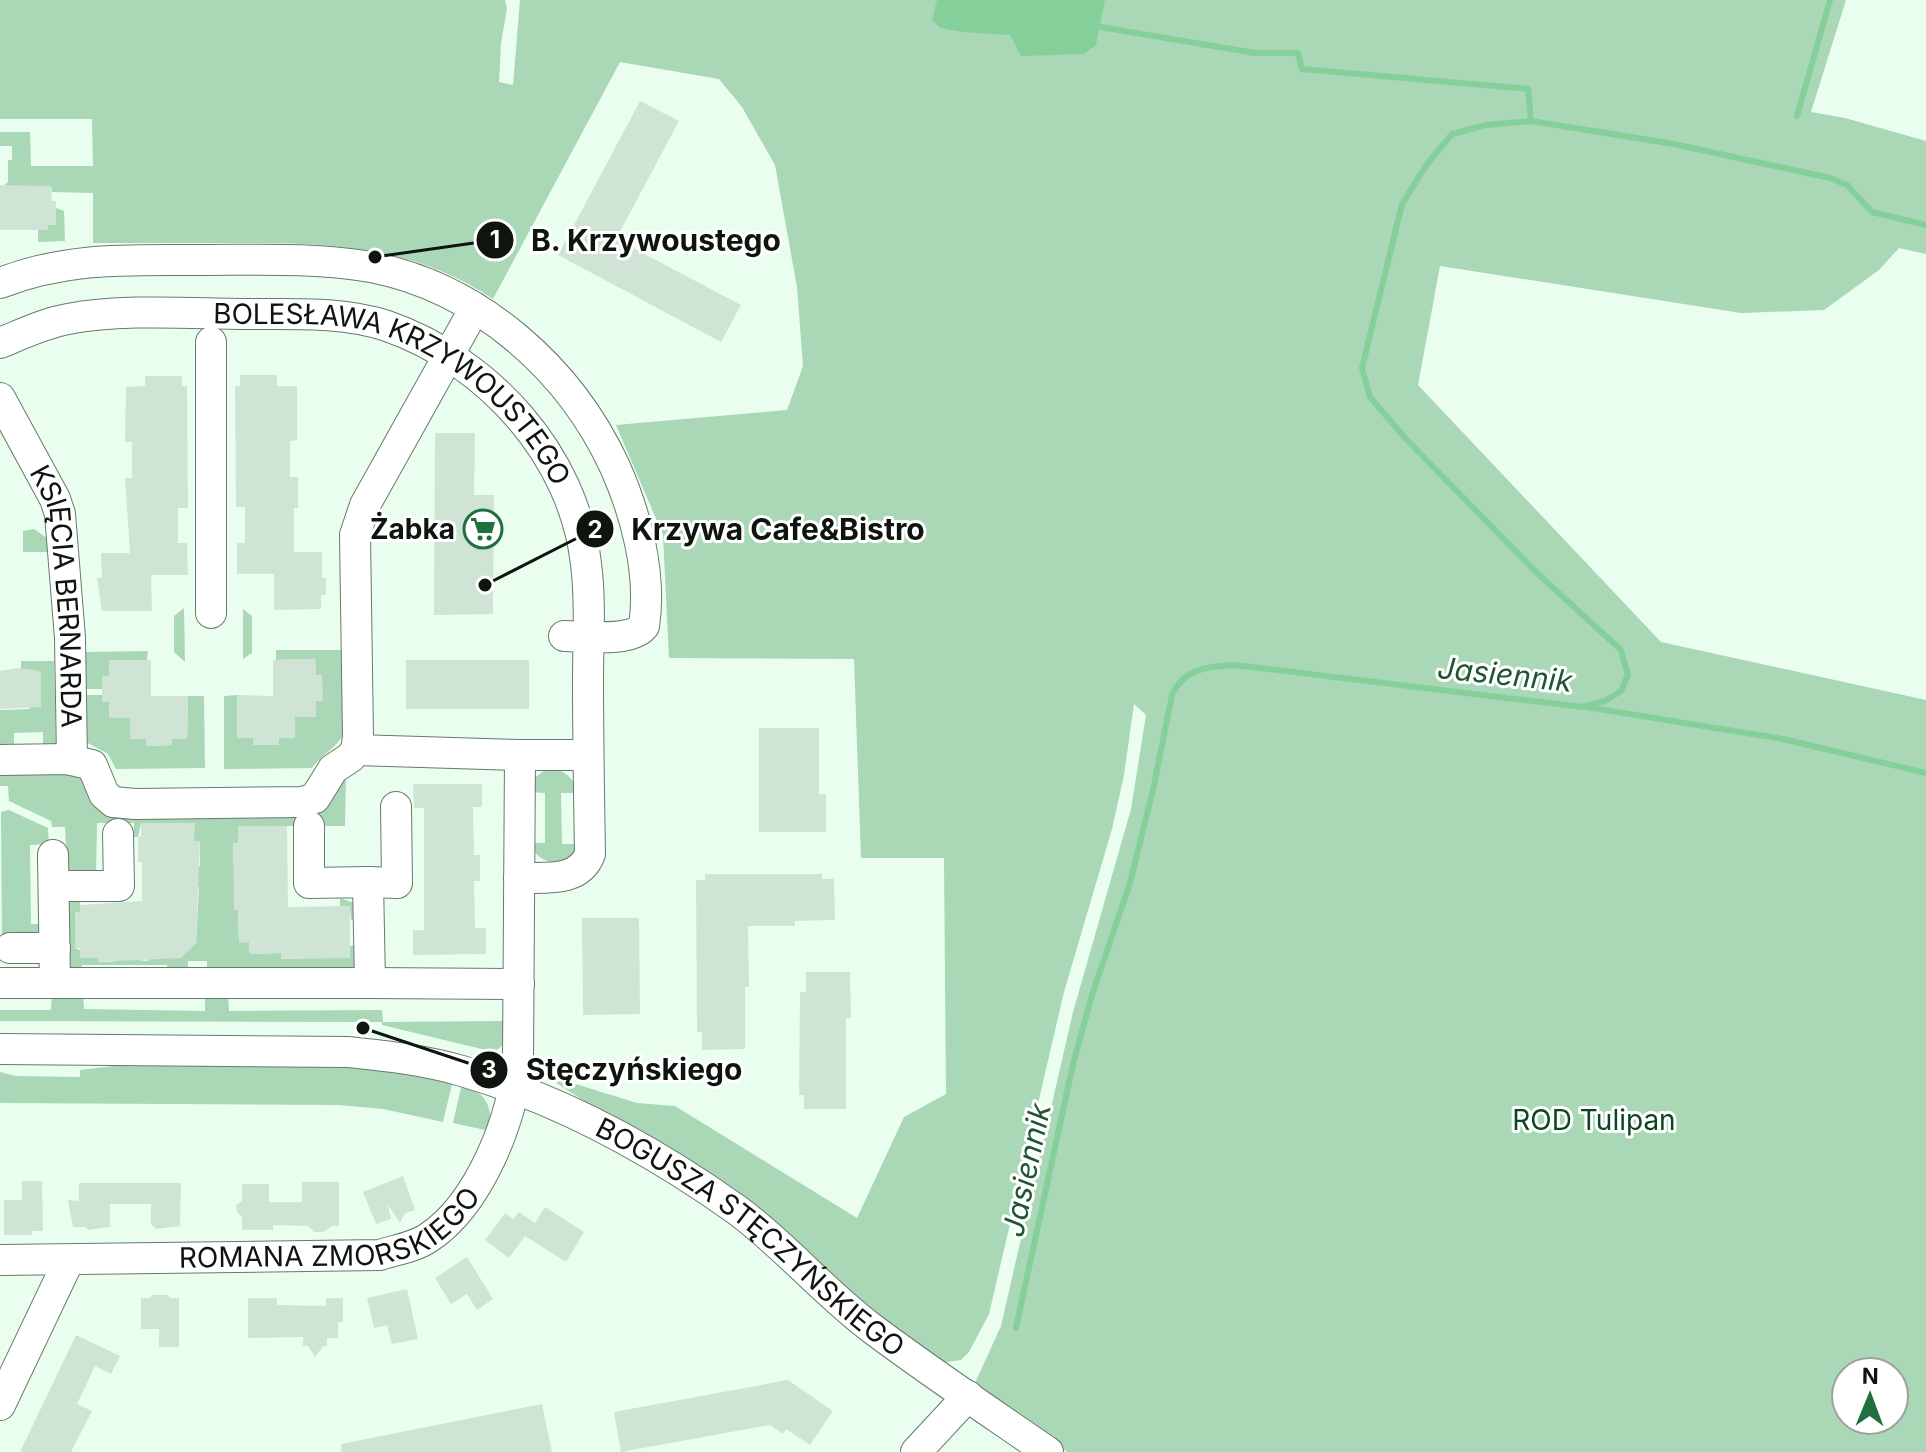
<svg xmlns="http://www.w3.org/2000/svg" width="1926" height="1452" font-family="Inter,sans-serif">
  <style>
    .green { fill: #aad7b5; fill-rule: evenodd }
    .water { fill: #85d09a }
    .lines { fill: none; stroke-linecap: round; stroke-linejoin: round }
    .stream { stroke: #85d09a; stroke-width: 6 }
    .building { fill: #d0e4d5 }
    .minor-casing { stroke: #68796c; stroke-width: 32 }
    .minor { stroke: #fff; stroke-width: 30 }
    .labels { text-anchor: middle; stroke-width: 6; stroke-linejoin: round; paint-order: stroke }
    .street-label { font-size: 28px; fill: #0e150f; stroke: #fff }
    .poi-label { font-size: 28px; font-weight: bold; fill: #0e150f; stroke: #fff; text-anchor: end }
    .park-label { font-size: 28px; fill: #0b4523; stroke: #fff }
    .water-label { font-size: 30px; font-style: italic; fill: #1f5532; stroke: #fff }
    .leader { fill: none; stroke: #0e150f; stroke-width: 3 }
    .callout-dot { fill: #0e150f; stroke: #fff; stroke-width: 3 }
    .mark-label { font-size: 24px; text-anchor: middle; font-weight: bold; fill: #fff }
    .callout-label { font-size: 30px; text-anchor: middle; font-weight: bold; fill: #0e150f; stroke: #fff; stroke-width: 6; stroke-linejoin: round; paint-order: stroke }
  </style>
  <rect width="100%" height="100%" fill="#eafeef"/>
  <path class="green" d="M 0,0 L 505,0 L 507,8 L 501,43 L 499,82 L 513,85 L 520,0 L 1846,0 L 1811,112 L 1845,118 L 1926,141 L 1926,254 L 1899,248 L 1879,270 L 1824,310 L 1741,313 L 1440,266 L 1418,385 L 1661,642 L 1926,700 L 1926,1452 L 1067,1452 L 975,1383 L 1001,1326 L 1073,1012 L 1131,809 L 1146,715 L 1134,704 L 1124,775 L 1112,829 L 1064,992 L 989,1314 L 969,1352 L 961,1360 L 942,1363 L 599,1111 L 543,1074 L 637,1103 L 675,1106 L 857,1218 L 904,1117 L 946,1094 L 944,858 L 861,858 L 854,659 L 669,658 L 663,535 L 616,425 L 787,410 L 803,366 L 797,287 L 775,165 L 742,107 L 719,79 L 620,62 L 493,299 C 413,245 328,243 234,243 C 187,243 140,243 93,243 L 93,193 L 52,192 L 51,186 L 3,186 L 8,182 L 8,160 L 12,160 L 12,146 L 0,146 L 0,132 L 30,132 L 31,166 L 93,166 L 92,119 L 0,119 ZM 1846,1372 L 1894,1372 L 1894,1420 L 1846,1420 Z
    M 56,208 L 64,211 L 65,241 L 38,242 L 38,230 L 48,230 L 48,225 L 56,225 Z
    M 34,529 L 51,541 L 54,552 L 23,552 L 23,531 Z
    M 184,608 L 185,662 L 174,652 L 174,616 Z
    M 243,609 L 252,616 L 252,653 L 243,659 Z
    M 276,650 L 343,650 L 344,733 C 337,748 321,755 312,768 L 224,769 L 224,696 L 237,695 L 238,738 L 253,738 L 254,745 L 279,745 L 279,738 L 295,738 L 292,717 L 316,701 L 322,701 L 322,676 L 316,675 L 315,659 L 276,660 Z
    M 148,651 L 147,660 L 109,660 L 109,676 L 102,689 L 85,689 L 84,652 Z
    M 21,661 L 54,661 L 56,745 L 43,745 L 43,732 L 14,733 L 14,749 L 0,749 L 0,710 L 30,709 L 29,669 L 21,669 Z
    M 85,695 L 102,695 L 109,702 L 109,718 L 130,716 L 146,739 L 147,746 L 171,745 L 172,739 L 187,739 L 188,696 L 204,696 L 205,768 L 116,769 L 108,754 L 86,742 Z
    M 548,768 C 563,768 575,779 578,793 L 561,793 L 562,844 L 579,844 C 568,871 540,866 528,843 L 545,843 L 545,793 L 529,792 L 534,778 Z
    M 0,770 L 81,771 L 92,789 L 312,810 L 346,772 L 345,826 L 238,826 L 238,843 L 233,843 L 233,862 L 238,863 L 234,910 L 238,910 L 239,942 L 249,942 L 250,954 L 281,953 L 281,959 L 296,959 L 355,945 L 355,919 L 351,920 L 350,906 L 340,906 L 340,898 L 354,903 L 358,970 L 207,979 L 207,961 L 188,961 L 188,979 L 168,979 L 167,965 L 82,965 L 82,978 L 69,978 L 67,903 L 72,897 L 80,896 L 80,913 L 76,912 L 75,948 L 98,958 L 99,962 L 113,962 L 113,958 L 148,961 L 149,958 L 180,958 L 196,943 L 199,887 L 195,886 L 195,867 L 200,866 L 200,841 L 194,841 L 194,824 L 141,823 L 138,837 L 134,837 L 134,823 L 97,823 L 96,878 L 71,873 L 67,866 L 65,827 L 52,827 L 51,821 L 9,801 L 8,786 L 0,786 Z
    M 9,810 L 48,828 L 49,844 L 30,845 L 31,924 L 50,924 L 48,934 L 2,940 L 1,812 Z
    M 52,992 L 83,993 L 84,1009 L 205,1011 L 205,993 L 228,994 L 229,1011 L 382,1010 L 383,1022 L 504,1021 L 502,1046 L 494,1052 L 382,1025 L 382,1022 L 0,1021 L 0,1010 L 51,1010 Z
    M 140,1063 L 335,1063 L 453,1080 L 443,1122 L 383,1109 L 338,1105 L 0,1103 L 0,1072 L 16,1076 L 80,1077 L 80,1070 Z
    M 462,1083 C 485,1093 493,1105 490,1131 L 453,1123 Z"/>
  <path class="water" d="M 937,0 L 1105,0 L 1096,45 L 1084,54 L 1021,56 L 1010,35 L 962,32 L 941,28 L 932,20 Z"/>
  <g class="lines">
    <path class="stream" d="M 1100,27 L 1255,53 L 1298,53 L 1302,69 L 1528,89 L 1531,121
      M 1797,116 L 1830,0
      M 1586,707 L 1783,739 L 1926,773
      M 1016,1328 L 1073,1064 L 1092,995 L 1130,883 L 1153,790 L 1172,695 C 1183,669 1208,666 1234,665 L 1582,707 L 1605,701 L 1621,691 L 1628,675 L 1621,650 L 1537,573 L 1406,439 L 1370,397 L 1362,368 L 1402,204 L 1427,164 L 1452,134 L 1486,125 L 1531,121 L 1674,144 L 1830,178 L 1847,185 L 1872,212 L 1926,225"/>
  </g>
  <path class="building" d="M 640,101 L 679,121 L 616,239 L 741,305 L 721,342 L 558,255 Z
    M 0,185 L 51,186 L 52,201 L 56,201 L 56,225 L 48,225 L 48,230 L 0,230 Z
    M 240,375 L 277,375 L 277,386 L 297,386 L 297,440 L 290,441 L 290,477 L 298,477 L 298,508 L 294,508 L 294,552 L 322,552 L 322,578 L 326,578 L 326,595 L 321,595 L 321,609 L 274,610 L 274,574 L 237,574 L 237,543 L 245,543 L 245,507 L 236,507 L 235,386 L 240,386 Z
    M 145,376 L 182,376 L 182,386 L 187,386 L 188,508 L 178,508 L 178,543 L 187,543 L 188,575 L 151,575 L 152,611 L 102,611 L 97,578 L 102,578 L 101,553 L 130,553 L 125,478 L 132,478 L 132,442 L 125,442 L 126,387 L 145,386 Z
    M 435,433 L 475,433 L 474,495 L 494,495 L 493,614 L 434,615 Z
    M 315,659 L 316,675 L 322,675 L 323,701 L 316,701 L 316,717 L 295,717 L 295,738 L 279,738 L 279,745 L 253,745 L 253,738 L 237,738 L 237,695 L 273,696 L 273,660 Z
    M 109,660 L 151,660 L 151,696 L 188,696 L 187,739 L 172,739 L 172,745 L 146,746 L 146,739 L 130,739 L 130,718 L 109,718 L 109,702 L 102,702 L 102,676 L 109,676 Z
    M 406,660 L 529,660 L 529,709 L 406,709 Z
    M 18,668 L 41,671 L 41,707 L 0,709 L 0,671 Z
    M 759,728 L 819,728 L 819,794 L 826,794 L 826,832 L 759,832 Z
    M 413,784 L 482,784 L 482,807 L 473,807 L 474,855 L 480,855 L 480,881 L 474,881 L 475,928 L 486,928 L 486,954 L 413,955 L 413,930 L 424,930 L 424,808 L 414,808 Z
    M 141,823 L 195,823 L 194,841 L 200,841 L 196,943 L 181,958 L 98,962 L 98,958 L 80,958 L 80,948 L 75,948 L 75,912 L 80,913 L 80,905 L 142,901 L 142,862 L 138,862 L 138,837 L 141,836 Z
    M 238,826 L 287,826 L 288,907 L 350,906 L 350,958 L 281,959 L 281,953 L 250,954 L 249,942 L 239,943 L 238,910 L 234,910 L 233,843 L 238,843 Z
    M 705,874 L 822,874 L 822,879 L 834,879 L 835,920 L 795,921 L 795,926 L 748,926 L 749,987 L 745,987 L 745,1049 L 702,1050 L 702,1032 L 697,1032 L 696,880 L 705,880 Z
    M 582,918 L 639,918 L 640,1014 L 583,1015 Z
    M 806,972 L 850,972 L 851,1018 L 846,1018 L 846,1109 L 804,1109 L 804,1095 L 799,1095 L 800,992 L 806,992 Z
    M 403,1176 L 415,1210 L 405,1213 L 400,1223 L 388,1205 L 391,1219 L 376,1224 L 363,1192 Z
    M 22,1181 L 42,1181 L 43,1231 L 32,1231 L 32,1235 L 4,1235 L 4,1200 L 22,1200 Z
    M 302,1182 L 339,1182 L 339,1226 L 332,1226 L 323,1232 L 314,1232 L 308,1226 L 273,1225 L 273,1230 L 242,1230 L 242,1217 L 237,1212 L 236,1205 L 242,1201 L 242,1184 L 269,1184 L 269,1202 L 302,1202 Z
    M 79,1183 L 181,1183 L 180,1226 L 156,1229 L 151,1224 L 151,1204 L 110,1204 L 110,1227 L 88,1230 L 85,1227 L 73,1227 L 68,1200 L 79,1201 Z
    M 545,1207 L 584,1232 L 566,1262 L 525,1236 L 509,1258 L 485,1240 L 505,1213 L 513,1219 L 519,1212 L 535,1223 Z
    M 467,1257 L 493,1299 L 477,1310 L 467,1294 L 451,1304 L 435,1278 Z
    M 407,1289 L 418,1339 L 392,1344 L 387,1325 L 374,1328 L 367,1298 Z
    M 151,1295 L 169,1295 L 169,1298 L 179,1298 L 179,1347 L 159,1347 L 159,1329 L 141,1329 L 141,1298 L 151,1298 Z
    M 248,1298 L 277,1298 L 277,1305 L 326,1306 L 326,1298 L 343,1298 L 343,1322 L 338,1322 L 338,1338 L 327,1338 L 327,1346 L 323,1346 L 315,1357 L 308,1346 L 303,1346 L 303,1337 L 248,1338 Z
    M 76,1335 L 120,1356 L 111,1374 L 95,1366 L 77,1404 L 92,1411 L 71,1452 L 20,1452 Z
    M 788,1380 L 833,1411 L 810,1445 L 786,1429 L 783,1434 L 770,1425 L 621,1452 L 614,1412 Z
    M 542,1404 L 552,1452 L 341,1452 L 341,1444 Z"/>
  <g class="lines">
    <defs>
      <g id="minor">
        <path d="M 0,283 C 67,257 126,260 196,260 C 255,260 314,257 371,267 C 479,288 570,369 615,467 C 636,514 652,574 644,626 C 630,643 585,636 564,636"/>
        <path id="s1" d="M 0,343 C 22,334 45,323 68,319 C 125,308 196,314 255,314 C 298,314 345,312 387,326 C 488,361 574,455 586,564 C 591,602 588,641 588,678 C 588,737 589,795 590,854 C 579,883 545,877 519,878"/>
        <path id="s2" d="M 0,398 L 55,499 L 60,514 L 70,638 L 72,760"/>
        <path d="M 211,613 L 211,342"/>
        <path d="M 356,750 L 520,755"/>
        <path d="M 0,760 L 67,759 L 92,765 L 104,794 L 113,802 L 135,804 L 302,802 L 315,798 L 333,769 L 351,757 L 356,750 L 358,737 L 355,535 L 365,505 L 475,308"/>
        <path d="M 53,855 L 55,983"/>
        <path d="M 368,882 L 397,883 L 396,807"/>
        <path d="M 54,886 L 119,886 L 118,834"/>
        <path d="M 10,948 L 55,948"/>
        <path d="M 0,983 L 370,983 L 368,882 L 309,883 L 309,826"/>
        <path d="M 370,983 L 519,984"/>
        <path id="s3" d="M 0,1049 L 348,1052 C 386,1056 425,1060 462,1071 C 559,1099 654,1151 737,1210 C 786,1246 825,1294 874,1330 C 930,1372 990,1412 1048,1452"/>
        <path id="s4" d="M 0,1260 L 380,1255 C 395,1250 415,1247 428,1238 C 479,1205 514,1117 518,1059 L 520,755 L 588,755"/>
        <path d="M 0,1405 L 69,1260"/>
        <path d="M 916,1452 L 968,1396"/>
      </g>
    </defs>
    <use href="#minor" class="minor-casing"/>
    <use href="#minor" class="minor"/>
  </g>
  <defs>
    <symbol id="supermarket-ring" viewBox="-11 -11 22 22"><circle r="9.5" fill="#fff" stroke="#206f3e" stroke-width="1.5"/><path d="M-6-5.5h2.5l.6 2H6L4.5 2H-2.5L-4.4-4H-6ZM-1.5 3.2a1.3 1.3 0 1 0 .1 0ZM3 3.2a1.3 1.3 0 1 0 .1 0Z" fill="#206f3e"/></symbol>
  </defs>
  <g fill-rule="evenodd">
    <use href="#supermarket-ring" x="461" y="507" width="44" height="44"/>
  </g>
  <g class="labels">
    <g class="street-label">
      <text dy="10" stroke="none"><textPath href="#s1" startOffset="426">BOLESŁAWA KRZYWOUSTEGO</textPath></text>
      <text dy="10" stroke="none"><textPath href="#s2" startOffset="212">KSIĘCIA BERNARDA</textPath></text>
      <text dy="10" stroke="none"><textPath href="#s4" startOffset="338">ROMANA ZMORSKIEGO</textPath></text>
      <text dy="10" stroke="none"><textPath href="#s3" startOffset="800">BOGUSZA STĘCZYŃSKIEGO</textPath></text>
    </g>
    <g class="poi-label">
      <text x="455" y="539">Żabka</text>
    </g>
    <g class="park-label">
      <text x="1594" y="1130">ROD Tulipan</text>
    </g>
    <g class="water-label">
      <text transform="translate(1505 675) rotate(6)" y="10">Jasiennik</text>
      <text transform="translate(1027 1170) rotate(-78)" y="10">Jasiennik</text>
    </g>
  </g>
  <path class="leader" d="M375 257L495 240M485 585L595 529M363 1028L489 1070"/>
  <g class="callout-dot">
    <circle cx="375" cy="257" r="8"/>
    <circle cx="485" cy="585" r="8"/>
    <circle cx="363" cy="1028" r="8"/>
    <circle cx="495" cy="240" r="20"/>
    <circle cx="595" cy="529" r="20"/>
    <circle cx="489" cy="1070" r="20"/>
  </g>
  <g class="mark-label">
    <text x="495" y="248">1</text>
    <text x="595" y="538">2</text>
    <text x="489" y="1078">3</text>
  </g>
  <g class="callout-label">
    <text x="656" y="251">B. Krzywoustego</text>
    <text x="778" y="540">Krzywa Cafe&amp;Bistro</text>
    <text x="634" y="1080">Stęczyńskiego</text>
  </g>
  <g transform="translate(1870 1396) rotate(1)"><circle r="38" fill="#ffffff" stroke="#9fa19f" stroke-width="2"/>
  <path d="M0-6L14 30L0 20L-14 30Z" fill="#206f3e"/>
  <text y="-12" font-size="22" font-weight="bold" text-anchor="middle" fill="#0e150f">N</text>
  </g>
</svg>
